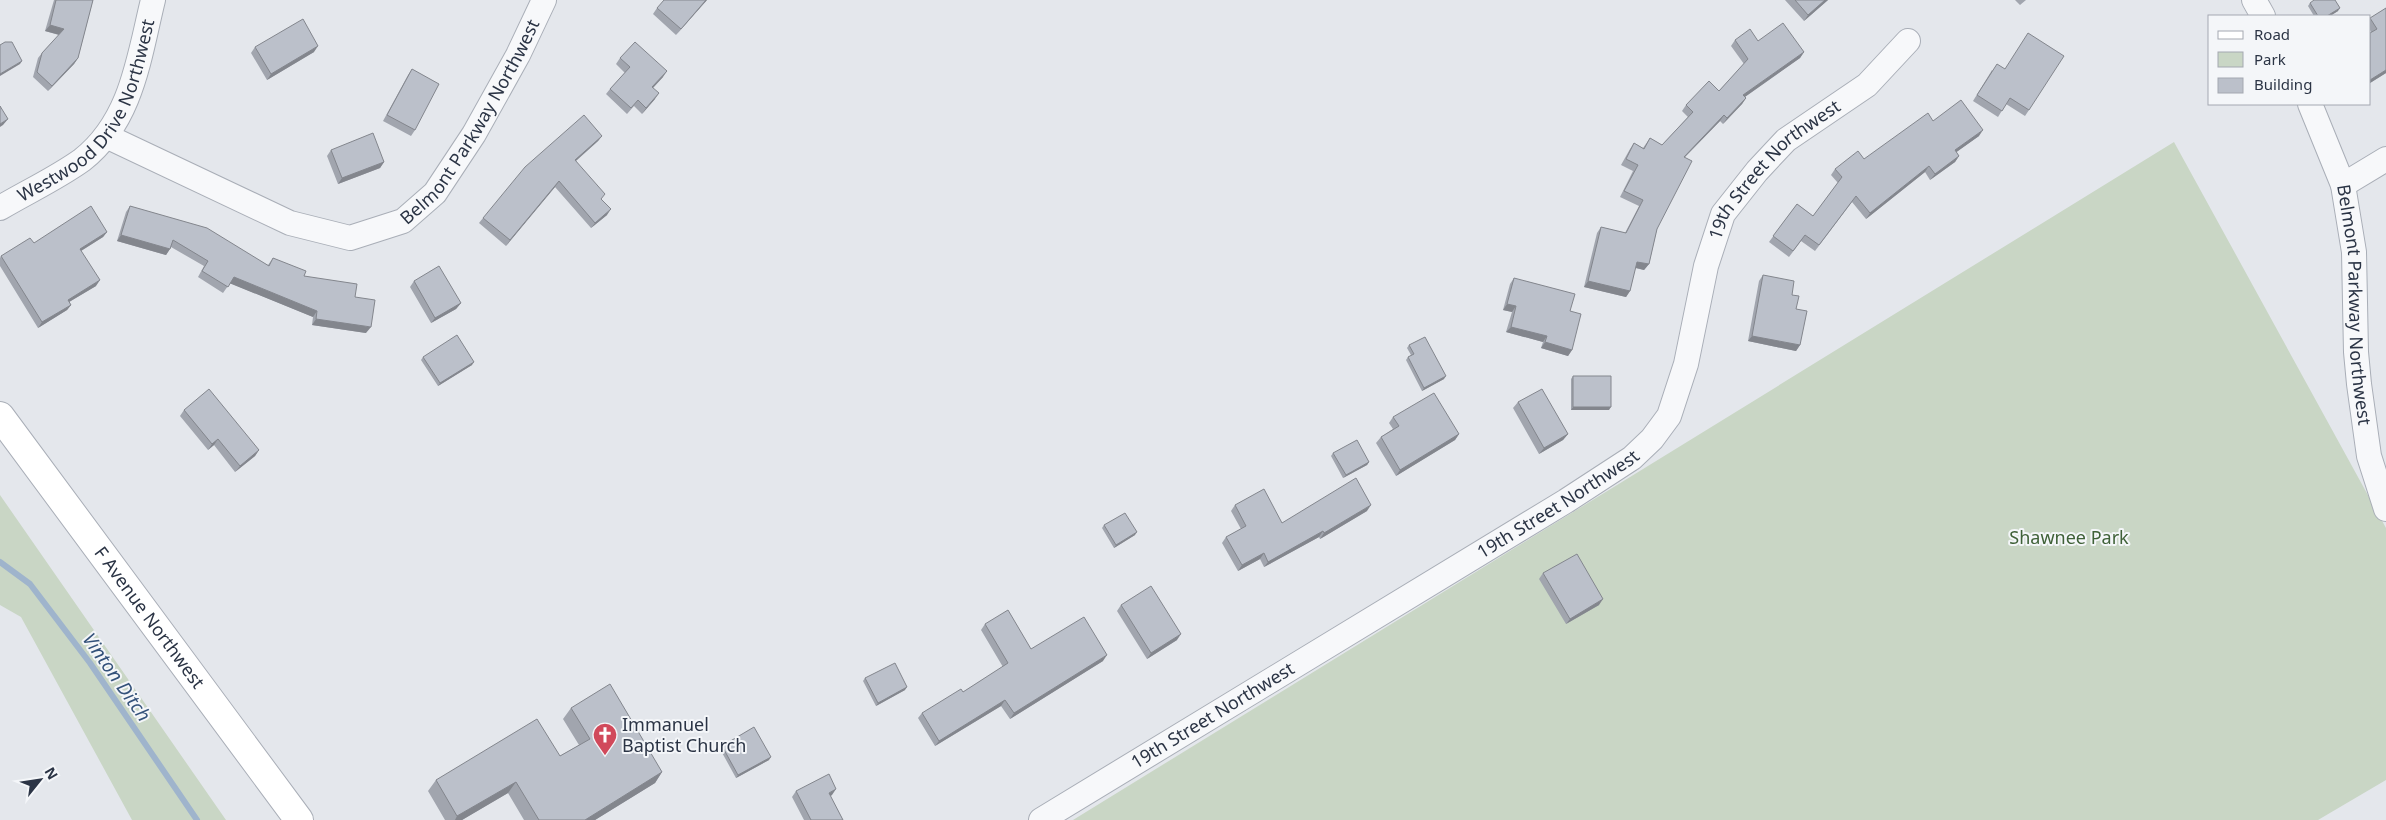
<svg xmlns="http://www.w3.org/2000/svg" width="2386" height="820" font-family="'Noto Sans',sans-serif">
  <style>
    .green { fill: #c9d6c5 }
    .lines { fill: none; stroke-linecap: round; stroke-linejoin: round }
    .stream { stroke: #9fb4cc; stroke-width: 6 }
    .street-casing { stroke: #a9aeb7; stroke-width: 26 }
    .secondary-casing { stroke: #a9aeb7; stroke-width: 30 }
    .street { stroke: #f7f8fa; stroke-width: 24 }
    .secondary { stroke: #fff; stroke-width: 28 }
    .wall { fill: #a1a5ae }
    .shaded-wall { fill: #83868d }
    .building { fill: #bbc0ca; stroke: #83868d }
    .labels { text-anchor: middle; stroke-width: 4; stroke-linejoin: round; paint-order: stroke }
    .street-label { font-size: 18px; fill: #2b3445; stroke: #f4f6f9 }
    .park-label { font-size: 18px; fill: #3f6138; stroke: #f4f6f9 }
    .poi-label { font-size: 18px; fill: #2b3445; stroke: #f4f6f9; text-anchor: start }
    .water-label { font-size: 19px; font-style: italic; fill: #34527a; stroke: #f4f6f9 }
  </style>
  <rect width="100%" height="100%" fill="#e4e7ec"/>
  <path class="green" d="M 2174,142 L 2386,528 L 2386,780 L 2318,820 L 1073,820 Z
    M 0,495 L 226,820 L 132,820 L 21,617 L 0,605 Z"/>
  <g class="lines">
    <path class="stream" d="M 0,562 L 30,584 L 90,663 L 197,820"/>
    <defs>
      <g id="street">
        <path d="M 2254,0 L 2263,16"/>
        <path id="s1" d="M 2310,104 L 2343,185 L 2354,252 L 2356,352 L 2359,384 L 2369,456 L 2386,509"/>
        <path id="s2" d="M 106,136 L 290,223 L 350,238 L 403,221 L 435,193 L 474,134 L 518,55 L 544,0"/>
        <path d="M 2343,185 L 2386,159"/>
        <path id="s3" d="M 0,208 C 27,192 57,178 82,160 C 132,121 139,57 153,0"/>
        <path id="s4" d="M 1041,820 L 1566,501 L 1632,458 L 1652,439 L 1669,416 L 1686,364 L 1706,266 L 1723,214 L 1757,171 L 1786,140 L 1867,85 L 1908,41"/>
      </g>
      <g id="secondary">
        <path id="s5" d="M 0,416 L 299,820"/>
      </g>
    </defs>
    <use href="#street" class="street-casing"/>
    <use href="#secondary" class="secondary-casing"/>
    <use href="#street" class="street"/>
    <use href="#secondary" class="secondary"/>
  </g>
  <path class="wall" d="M 54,0 L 93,0 L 78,58 L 74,64 L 48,91 L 33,77 L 38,58 L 42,53 L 59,35 L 45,31 Z
    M 707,0 L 676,35 L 653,14 L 657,8 Z
    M 1785,0 L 1828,0 L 1804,21 Z
    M 2015,0 L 2026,0 L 2020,5 Z
    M 2310,3 L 2338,11 L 2330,16 L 2314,16 L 2308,6 Z
    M 2386,8 L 2386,73 L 2370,83 L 2370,33 L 2371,32 L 2370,30 L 2370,19 Z
    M 1735,40 L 1758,41 L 1804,52 L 1800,58 L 1745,97 L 1746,98 L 1742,104 L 1723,124 L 1720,121 L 1685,157 L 1657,229 L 1649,264 L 1644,270 L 1635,268 L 1630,291 L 1626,297 L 1584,287 L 1597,233 L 1601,227 L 1625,233 L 1639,206 L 1620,197 L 1633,171 L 1621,165 L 1630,149 L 1634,143 L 1643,148 L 1650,138 L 1662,145 L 1688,117 L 1682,111 L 1686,105 L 1719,91 L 1744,64 L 1731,46 Z
    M 255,47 L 314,52 L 267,80 L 251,53 Z
    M 620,58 L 663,77 L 653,88 L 655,99 L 642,114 L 634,106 L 627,114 L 606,94 L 610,89 L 625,73 L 616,64 Z
    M 412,69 L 415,130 L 411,136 L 383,121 L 408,75 Z
    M 1992,70 L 2029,110 L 2025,116 L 2006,104 L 1998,117 L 1973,101 Z
    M 1933,121 L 1979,136 L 1956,152 L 1959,156 L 1955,162 L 1930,180 L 1925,172 L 1866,219 L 1852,202 L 1815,251 L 1801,241 L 1789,257 L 1769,242 L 1797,204 L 1813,216 L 1838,183 L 1831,175 L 1835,169 L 1864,159 Z
    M 602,136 L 598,141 L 576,161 L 601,199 L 607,215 L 591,228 L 555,187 L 506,246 L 479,223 L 483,218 Z
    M 331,150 L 384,162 L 380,168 L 338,184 L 327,156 Z
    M 130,206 L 268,265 L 273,258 L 304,276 L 355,297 L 366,333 L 312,325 L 313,317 L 230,283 L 223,293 L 198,277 L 204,266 L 171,247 L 166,255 L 117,241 L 126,212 Z
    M 107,232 L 103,237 L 81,251 L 96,286 L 69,302 L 71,305 L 67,310 L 38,328 L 0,266 L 0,258 L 1,256 L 34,243 Z
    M 1763,275 L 1792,295 L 1796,309 L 1800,345 L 1796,351 L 1748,341 L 1759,281 Z
    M 1514,278 L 1570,311 L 1572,350 L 1568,356 L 1541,348 L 1543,342 L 1506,332 L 1512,312 L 1503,310 L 1510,284 Z
    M 414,281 L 461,303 L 456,309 L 431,323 L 410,287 Z
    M 1409,345 L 1444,379 L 1422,391 L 1406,360 L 1408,357 L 1411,355 L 1407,348 Z
    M 423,357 L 472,365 L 438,386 L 421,360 Z
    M 1573,376 L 1609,410 L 1571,410 L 1571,379 Z
    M 1518,402 L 1568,434 L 1563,440 L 1539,454 L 1513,408 Z
    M 184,410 L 259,450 L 255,456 L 235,472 L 214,445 L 208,450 L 180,416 Z
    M 1393,417 L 1459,434 L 1455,440 L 1396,476 L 1376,443 L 1381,437 L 1393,429 L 1389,423 Z
    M 1333,453 L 1369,462 L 1367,465 L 1343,478 L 1331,456 Z
    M 1235,505 L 1282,523 L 1367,511 L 1320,539 L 1319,537 L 1264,567 L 1260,559 L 1238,571 L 1222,543 L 1226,537 L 1241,529 L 1231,511 Z
    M 1104,525 L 1135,535 L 1114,548 L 1102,528 Z
    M 1543,573 L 1599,605 L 1566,624 L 1539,579 Z
    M 1121,605 L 1177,640 L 1147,659 L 1117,611 Z
    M 985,624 L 1031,649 L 1103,661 L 1010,719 L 1001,706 L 935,746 L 918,718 L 922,713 L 963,692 L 1003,667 L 981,630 Z
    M 865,678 L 905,690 L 876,706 L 863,681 Z
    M 571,708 L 662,772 L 655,783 L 595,820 L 524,820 L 508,793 L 462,820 L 445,820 L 428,791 L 436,780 L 560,756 L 579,745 L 563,719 Z
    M 722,746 L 769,760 L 736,778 L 720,749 Z
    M 796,791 L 832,795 L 830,796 L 843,820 L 804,820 L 792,797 Z"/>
  <path class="shaded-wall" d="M 706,0 L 707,0 L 676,35 L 681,29 Z
    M 1825,0 L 1828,0 L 1804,21 L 1808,15 Z
    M 2340,8 L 2338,11 L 2330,16 L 2327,16 Z
    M 50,25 L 64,29 L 60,35 L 45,31 Z
    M 318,46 L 314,52 L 267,80 L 271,74 Z
    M 1804,52 L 1800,58 L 1739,101 L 1743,95 Z
    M 78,58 L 74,64 L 48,91 L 52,86 Z
    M 22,61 L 20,64 L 0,76 L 0,74 Z
    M 2386,70 L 2386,73 L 2370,83 L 2370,80 Z
    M 667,71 L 663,77 L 648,93 L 652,87 Z
    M 659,93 L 655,99 L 642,114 L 646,108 Z
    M 1746,98 L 1742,104 L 1723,124 L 1727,118 Z
    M 1724,115 L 1720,121 L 1680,162 L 1684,157 Z
    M 8,119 L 3,125 L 0,127 L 0,124 Z
    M 1983,130 L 1979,136 L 1951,156 L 1955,150 Z
    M 602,136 L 598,141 L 571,165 L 575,160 Z
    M 1959,156 L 1955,162 L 1930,180 L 1935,174 Z
    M 384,162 L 380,168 L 338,184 L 342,178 Z
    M 1929,166 L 1925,172 L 1866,219 L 1870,213 Z
    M 559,181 L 555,187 L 506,246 L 510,240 Z
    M 611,209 L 607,215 L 591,228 L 595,223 Z
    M 107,232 L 103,237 L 76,254 L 80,249 Z
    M 121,235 L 170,249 L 166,255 L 117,241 Z
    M 1637,262 L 1649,264 L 1644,270 L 1633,267 Z
    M 234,277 L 317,311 L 313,317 L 229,283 Z
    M 100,280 L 96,286 L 64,305 L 68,300 Z
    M 1588,281 L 1630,291 L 1626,297 L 1584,287 Z
    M 461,303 L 456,309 L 431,323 L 435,318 Z
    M 1507,304 L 1516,306 L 1512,312 L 1503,310 Z
    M 71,305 L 67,310 L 38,328 L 42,322 Z
    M 316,319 L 371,327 L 366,333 L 312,325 Z
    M 1511,327 L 1547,336 L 1543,342 L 1506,332 Z
    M 1752,336 L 1800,345 L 1796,351 L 1748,341 Z
    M 1545,342 L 1572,350 L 1568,356 L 1541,348 Z
    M 474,362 L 472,365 L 438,386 L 440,383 Z
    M 1446,376 L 1444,379 L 1422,391 L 1424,388 Z
    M 1573,407 L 1611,407 L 1609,410 L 1571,410 Z
    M 1459,434 L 1455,440 L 1396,476 L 1400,470 Z
    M 1568,434 L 1563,440 L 1539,454 L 1544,448 Z
    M 218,439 L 214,445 L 208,450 L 212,444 Z
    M 259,450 L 255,456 L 235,472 L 240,466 Z
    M 1369,462 L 1367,465 L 1343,478 L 1346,475 Z
    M 1371,505 L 1367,511 L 1320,539 L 1324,533 Z
    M 1323,531 L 1319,537 L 1264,567 L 1268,562 Z
    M 1137,532 L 1135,535 L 1114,548 L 1116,545 Z
    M 1264,553 L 1260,559 L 1238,571 L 1242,565 Z
    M 1603,599 L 1599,605 L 1566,624 L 1570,619 Z
    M 1181,634 L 1177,640 L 1147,659 L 1151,653 Z
    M 1107,655 L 1103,661 L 1010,719 L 1014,713 Z
    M 907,687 L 905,690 L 876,706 L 878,703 Z
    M 1005,700 L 1001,706 L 935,746 L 939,741 Z
    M 771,757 L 769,760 L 736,778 L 738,775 Z
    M 662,772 L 655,783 L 595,820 L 585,820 Z
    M 516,782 L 508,793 L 462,820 L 455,820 L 457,816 Z
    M 836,789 L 832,795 L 825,799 L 829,793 Z"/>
  <path class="building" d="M 56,0 L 93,0 L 78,58 L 52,86 L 37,72 L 42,53 L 64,29 L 50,25 Z
    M 664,0 L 706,0 L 681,29 L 657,8 Z
    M 1795,0 L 1825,0 L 1808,15 Z
    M 2314,0 L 2335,0 L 2340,8 L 2327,16 L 2318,16 L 2310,3 Z
    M 2386,8 L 2386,70 L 2370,80 L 2370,33 L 2377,29 L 2370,18 Z
    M 303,19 L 318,46 L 271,74 L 255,47 Z
    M 1783,23 L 1804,52 L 1743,95 L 1746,98 L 1727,118 L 1724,115 L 1684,157 L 1692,161 L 1657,229 L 1649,264 L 1637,262 L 1630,291 L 1588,281 L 1601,227 L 1626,233 L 1643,200 L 1624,191 L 1638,165 L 1626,159 L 1634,143 L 1644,149 L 1650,138 L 1662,145 L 1693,112 L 1686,105 L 1709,81 L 1719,91 L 1748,59 L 1735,40 L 1750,29 L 1758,41 Z
    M 2028,33 L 2064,56 L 2029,110 L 2010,98 L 2002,111 L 1977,95 L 1997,64 L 2005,69 Z
    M 5,42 L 12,42 L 22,61 L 0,74 L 0,45 Z
    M 635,42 L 667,71 L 652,87 L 659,93 L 646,108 L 638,100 L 631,108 L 610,89 L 630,67 L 620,58 Z
    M 412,69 L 439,84 L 415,130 L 387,115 Z
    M 1961,100 L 1983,130 L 1955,150 L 1959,156 L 1935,174 L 1929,166 L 1870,213 L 1856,196 L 1819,245 L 1805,235 L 1793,251 L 1773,236 L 1797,204 L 1813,216 L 1842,177 L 1835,169 L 1858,151 L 1864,159 L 1928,113 L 1933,121 Z
    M 0,106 L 8,119 L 0,124 Z
    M 584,115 L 602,136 L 575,160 L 605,194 L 601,199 L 611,209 L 595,223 L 559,181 L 510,240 L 483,218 L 525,167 Z
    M 373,133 L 384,162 L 342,178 L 331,150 Z
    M 91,206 L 107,232 L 80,249 L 100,280 L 68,300 L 71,305 L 42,322 L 1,256 L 30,238 L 34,243 Z
    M 130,206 L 207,228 L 269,266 L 273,258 L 306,271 L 304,276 L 357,284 L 355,297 L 375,300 L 371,327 L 316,319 L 317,311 L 234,277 L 228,287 L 202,271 L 208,261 L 173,240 L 170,249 L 121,235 Z
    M 439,266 L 461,303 L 435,318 L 414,281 Z
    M 1763,275 L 1794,281 L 1792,295 L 1799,296 L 1796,309 L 1807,311 L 1800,345 L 1752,336 Z
    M 1514,278 L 1575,294 L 1570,311 L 1581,314 L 1572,350 L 1545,342 L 1547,336 L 1511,327 L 1516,306 L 1507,304 Z
    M 457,335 L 474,362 L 440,383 L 423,357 Z
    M 1425,337 L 1446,376 L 1424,388 L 1408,357 L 1414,354 L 1409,345 Z
    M 1573,376 L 1611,376 L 1611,407 L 1573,407 Z
    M 209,389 L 259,450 L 240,466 L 218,439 L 212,444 L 184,410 Z
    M 1542,389 L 1568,434 L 1544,448 L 1518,402 Z
    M 1434,393 L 1459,434 L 1400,470 L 1381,437 L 1399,426 L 1393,417 Z
    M 1357,440 L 1369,462 L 1346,475 L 1333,453 Z
    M 1356,478 L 1371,505 L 1324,533 L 1323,531 L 1268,562 L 1264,553 L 1242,565 L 1226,537 L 1246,526 L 1235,505 L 1264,489 L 1282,523 Z
    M 1125,513 L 1137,532 L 1116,545 L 1104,525 Z
    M 1577,554 L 1603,599 L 1570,619 L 1543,573 Z
    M 1151,586 L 1181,634 L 1151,653 L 1121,605 Z
    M 1008,610 L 1031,649 L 1084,617 L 1107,655 L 1014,713 L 1005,700 L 939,741 L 922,713 L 961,689 L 963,692 L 1008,663 L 985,624 Z
    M 895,663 L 907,687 L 878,703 L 865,678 Z
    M 610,684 L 662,772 L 585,820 L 539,820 L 516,782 L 457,816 L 436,780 L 537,719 L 560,756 L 590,739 L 571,708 Z
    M 754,727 L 771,757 L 738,775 L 722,746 Z
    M 829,774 L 836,789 L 829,793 L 843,820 L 811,820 L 796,791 Z"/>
  <defs>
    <symbol id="church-pin" viewBox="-11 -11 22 30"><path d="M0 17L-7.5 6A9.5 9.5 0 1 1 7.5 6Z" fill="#d1495b" stroke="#f4f6f9"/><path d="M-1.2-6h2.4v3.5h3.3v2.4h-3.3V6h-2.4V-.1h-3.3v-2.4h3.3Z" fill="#fff"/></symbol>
  </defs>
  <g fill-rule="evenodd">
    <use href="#church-pin" x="591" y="721" width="28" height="38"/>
  </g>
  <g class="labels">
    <g class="street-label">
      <text dy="6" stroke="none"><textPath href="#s3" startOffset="138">Westwood Drive Northwest</textPath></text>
      <text dy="6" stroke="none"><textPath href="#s2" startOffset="442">Belmont Parkway Northwest</textPath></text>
      <text dy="6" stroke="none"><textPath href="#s4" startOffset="1026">19th Street Northwest</textPath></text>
      <text dy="6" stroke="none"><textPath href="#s1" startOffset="208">Belmont Parkway Northwest</textPath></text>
      <text dy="6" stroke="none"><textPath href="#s4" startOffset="606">19th Street Northwest</textPath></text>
      <text dy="6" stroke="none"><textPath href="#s5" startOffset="251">F Avenue Northwest</textPath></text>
      <text dy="6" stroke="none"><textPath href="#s4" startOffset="201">19th Street Northwest</textPath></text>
    </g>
    <g class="park-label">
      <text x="2069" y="544">Shawnee Park</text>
    </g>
    <g class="poi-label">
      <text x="622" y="731">Immanuel<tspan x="622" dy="21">Baptist Church</tspan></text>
    </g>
    <g class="water-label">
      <text transform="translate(117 677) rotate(55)" y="7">Vinton Ditch</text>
    </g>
  </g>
  <rect x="2208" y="15" width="162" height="90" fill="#f4f6f9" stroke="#a4a8b1"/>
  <rect x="2218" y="31" width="25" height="8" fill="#ffffff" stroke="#a4a8b1"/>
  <text x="2254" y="40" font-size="15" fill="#2b3445">Road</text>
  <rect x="2218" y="52" width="25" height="15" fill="#c9d6c5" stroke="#a4a8b1"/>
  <text x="2254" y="65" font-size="15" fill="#2b3445">Park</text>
  <rect x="2218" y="78" width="25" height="15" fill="#bbc0ca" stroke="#a4a8b1"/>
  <text x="2254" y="90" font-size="15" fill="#2b3445">Building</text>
  <g transform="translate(40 780) rotate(60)" stroke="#f4f6f9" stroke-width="4" paint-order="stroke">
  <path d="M0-4L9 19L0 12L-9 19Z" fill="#2b3445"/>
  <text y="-8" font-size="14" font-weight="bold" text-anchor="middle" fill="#2b3445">N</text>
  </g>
</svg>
